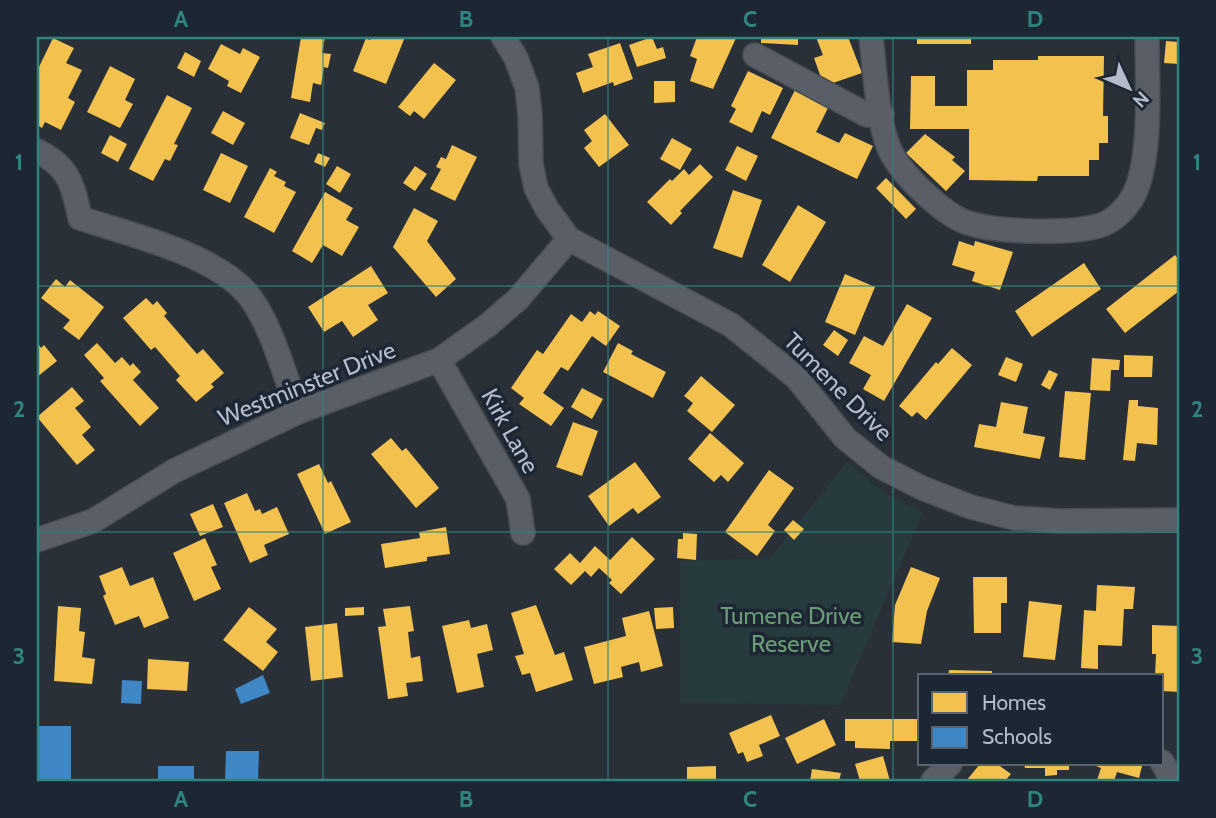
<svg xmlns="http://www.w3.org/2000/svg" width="1216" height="818" font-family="Cabin,sans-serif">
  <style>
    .green { fill: #273a3e }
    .homes { fill: #f2c14e }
    .schools { fill: #3f88c5 }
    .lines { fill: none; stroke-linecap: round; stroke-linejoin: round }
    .minor-casing { stroke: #484c53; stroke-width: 26 }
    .minor { stroke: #5a5e66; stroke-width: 23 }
    .grid { fill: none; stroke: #308480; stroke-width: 2; stroke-opacity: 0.55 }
    .labels { text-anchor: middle; stroke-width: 7; stroke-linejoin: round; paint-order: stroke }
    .street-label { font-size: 24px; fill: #b4bcc9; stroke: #1d2633 }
    .park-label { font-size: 24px; fill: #6b9a76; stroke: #1d2633 }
    .neatline { fill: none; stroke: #308480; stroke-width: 2.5 }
    .grid-label { font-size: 23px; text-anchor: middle; font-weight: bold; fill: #308480 }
  </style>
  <rect width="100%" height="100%" fill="#2a3038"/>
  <path class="green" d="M 847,462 L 885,493 L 923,512 L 840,705 L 680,703 L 680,561 L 770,558 Z"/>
  <path class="homes" d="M 301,37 L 325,37 L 322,53 L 331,54 L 328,68 L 324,67 L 321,85 L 313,83 L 310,102 L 291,98 Z
    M 372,37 L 405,37 L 386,84 L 353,71 L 366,38 L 370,40 Z
    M 652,37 L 657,49 L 663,47 L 666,58 L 637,67 L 629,45 Z
    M 697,37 L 736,38 L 713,89 L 690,81 L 697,59 L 690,56 Z
    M 761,37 L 798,37 L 798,45 L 761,43 Z
    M 816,37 L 848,37 L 862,73 L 824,86 L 814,58 L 823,55 Z
    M 917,37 L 971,37 L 971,44 L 917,44 Z
    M 53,38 L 74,48 L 66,63 L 82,70 L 68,98 L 75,102 L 61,130 L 45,122 L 42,128 L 37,125 L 37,71 Z
    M 1166,41 L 1179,42 L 1179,64 L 1164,63 Z
    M 620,43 L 633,79 L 614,86 L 613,82 L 583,93 L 576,73 L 593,67 L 588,54 Z
    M 221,44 L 240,54 L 243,48 L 260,57 L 241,93 L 227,86 L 229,81 L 208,69 Z
    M 185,52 L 201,61 L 194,77 L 177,68 Z
    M 1038,56 L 1104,56 L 1103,116 L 1108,116 L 1108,143 L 1099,143 L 1099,160 L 1089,160 L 1089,176 L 1038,176 L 1037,181 L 969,180 L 969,129 L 910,129 L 911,76 L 935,76 L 935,106 L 967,106 L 967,70 L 993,70 L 993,60 L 1038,60 Z
    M 434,63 L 456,80 L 424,119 L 414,111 L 410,116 L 398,107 Z
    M 110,66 L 135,79 L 125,100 L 133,104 L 120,128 L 87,112 Z
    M 748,71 L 783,88 L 770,115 L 762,111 L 752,133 L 729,122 L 736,109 L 731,106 Z
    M 654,81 L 675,81 L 675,102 L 654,103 Z
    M 795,90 L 829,106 L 816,132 L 839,143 L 845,133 L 873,146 L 857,179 L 771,138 Z
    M 167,95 L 192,108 L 174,144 L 178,145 L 170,161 L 165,159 L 153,181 L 129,169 Z
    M 223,111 L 245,123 L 233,145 L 211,133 Z
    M 300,113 L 325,123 L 322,130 L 316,128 L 309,145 L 290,138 Z
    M 605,114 L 629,145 L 599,167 L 584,148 L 592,141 L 584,130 Z
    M 925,134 L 955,157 L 952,160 L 965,171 L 946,191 L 906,153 Z
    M 110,135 L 127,144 L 118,162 L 101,153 Z
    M 672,138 L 692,149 L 680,170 L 660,159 Z
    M 452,145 L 477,157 L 455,201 L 430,189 L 441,169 L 436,167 L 441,157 L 446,159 Z
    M 737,146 L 758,156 L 746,181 L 725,170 Z
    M 221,153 L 248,166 L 230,203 L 203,190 Z
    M 318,153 L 330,158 L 325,167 L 314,162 Z
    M 700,164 L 713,177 L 680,211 L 682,213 L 671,225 L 647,202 L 670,179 L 672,181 L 684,169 L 689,175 Z
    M 337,166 L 351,174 L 340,193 L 326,184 Z
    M 415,166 L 427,174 L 415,191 L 403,183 Z
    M 270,168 L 277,172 L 274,176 L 286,182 L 284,186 L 296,192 L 274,233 L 244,217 Z
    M 886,178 L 916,209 L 906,219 L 876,188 Z
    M 733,190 L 762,200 L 742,258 L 713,248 Z
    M 325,192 L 353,208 L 346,220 L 359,227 L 342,256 L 323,245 L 312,263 L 292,251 Z
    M 798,205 L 826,222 L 790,282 L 762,265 Z
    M 414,208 L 438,221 L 427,241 L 456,279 L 436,297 L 393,247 Z
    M 959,241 L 974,246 L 975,241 L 1013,252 L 1000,290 L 972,281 L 975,272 L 952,265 Z
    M 1175,255 L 1179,260 L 1179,291 L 1125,333 L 1106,309 Z
    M 1084,263 L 1101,289 L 1032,337 L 1015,311 Z
    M 371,266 L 388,293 L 368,305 L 378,320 L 353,337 L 342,321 L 324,332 L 308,307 Z
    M 845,274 L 875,287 L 855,335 L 825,322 Z
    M 56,279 L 65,287 L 70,280 L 104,307 L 79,340 L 63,328 L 70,320 L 41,298 Z
    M 146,298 L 153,305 L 157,301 L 167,313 L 164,316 L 197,354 L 203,349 L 224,373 L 211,384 L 214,387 L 196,402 L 176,380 L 180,376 L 155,347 L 151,350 L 123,318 Z
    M 907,304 L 932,318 L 884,401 L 863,389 L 871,375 L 849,363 L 864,336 L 883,346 Z
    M 590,311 L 595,315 L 598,311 L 620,326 L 606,346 L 592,336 L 568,371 L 561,367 L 543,393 L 564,408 L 551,426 L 519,404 L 524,398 L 511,388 L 537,350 L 543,354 L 571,314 L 582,322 Z
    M 834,330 L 848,340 L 838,356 L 823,345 Z
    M 37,342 L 41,348 L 44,345 L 57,361 L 37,377 Z
    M 97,343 L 115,363 L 122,357 L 130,366 L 133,363 L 141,372 L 133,380 L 159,408 L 140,426 L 100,381 L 104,378 L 84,355 Z
    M 618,343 L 633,351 L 631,354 L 666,372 L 653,398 L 603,372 Z
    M 952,348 L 972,365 L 926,420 L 917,412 L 912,417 L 899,406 L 936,362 L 938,364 Z
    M 1124,355 L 1153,356 L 1152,377 L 1124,377 Z
    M 1006,357 L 1023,364 L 1016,382 L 998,375 Z
    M 1092,358 L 1120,360 L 1119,370 L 1111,370 L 1110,391 L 1090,390 Z
    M 1049,370 L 1058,374 L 1050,390 L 1041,385 Z
    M 701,376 L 735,405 L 712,432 L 687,411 L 693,403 L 684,396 Z
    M 72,387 L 84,401 L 75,408 L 91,427 L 82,435 L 95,450 L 77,465 L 37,417 Z
    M 582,388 L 603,399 L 592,419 L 571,407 Z
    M 1065,391 L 1091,393 L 1085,460 L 1059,457 Z
    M 1129,400 L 1138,400 L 1138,406 L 1158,408 L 1157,445 L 1137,443 L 1135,461 L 1123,460 Z
    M 1001,402 L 1028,407 L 1023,433 L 1045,437 L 1040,459 L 974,447 L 979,424 L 996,427 Z
    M 573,422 L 598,431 L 582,476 L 556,467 Z
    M 710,433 L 744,463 L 728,482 L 721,475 L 714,482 L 688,459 Z
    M 391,438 L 402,451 L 406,448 L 439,488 L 416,508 L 371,454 Z
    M 635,462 L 661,497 L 638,514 L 633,508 L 609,526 L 588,496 Z
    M 319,464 L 328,483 L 331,481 L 351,522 L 325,534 L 297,474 Z
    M 769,470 L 794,488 L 768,525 L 775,531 L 757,556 L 725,532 Z
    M 247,493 L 255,511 L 260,509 L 262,514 L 277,507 L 289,534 L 264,545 L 268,555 L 250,563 L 224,503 Z
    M 213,504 L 223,527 L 200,536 L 190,514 Z
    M 793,520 L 804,529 L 794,540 L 784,530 Z
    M 446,527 L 450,554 L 427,557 L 427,561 L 385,568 L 381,544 L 420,538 L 419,532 Z
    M 683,533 L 697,534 L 696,560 L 677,558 L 678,539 L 683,539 Z
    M 632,537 L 655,559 L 621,594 L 609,583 L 612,580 L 599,568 L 591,577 L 585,571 L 571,585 L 554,569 L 570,553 L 580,563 L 595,546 L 610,560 Z
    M 205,538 L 217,565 L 211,567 L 221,589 L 194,601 L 173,553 Z
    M 122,567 L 130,586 L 153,577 L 169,618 L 144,628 L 139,616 L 115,625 L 103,596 L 106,594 L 99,576 Z
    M 911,567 L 940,578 L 927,611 L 921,644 L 892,642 L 895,605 Z
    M 973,577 L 1007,577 L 1007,603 L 1001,603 L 1001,633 L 974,633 Z
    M 1097,585 L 1135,587 L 1133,609 L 1124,609 L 1122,646 L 1098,645 L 1098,669 L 1081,668 L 1084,610 L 1096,611 Z
    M 1029,601 L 1062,605 L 1055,660 L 1023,657 Z
    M 536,605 L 555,655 L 564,652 L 573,680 L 536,692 L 530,673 L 522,675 L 515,656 L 524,654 L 511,613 Z
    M 58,606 L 81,608 L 79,631 L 85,632 L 82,657 L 95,659 L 92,684 L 54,681 Z
    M 410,606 L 414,631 L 408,632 L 411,658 L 420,656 L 423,681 L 406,683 L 408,696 L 388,699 L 378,627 L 386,626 L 383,609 Z
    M 249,607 L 277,629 L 266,642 L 278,652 L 263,671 L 223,640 Z
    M 364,607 L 364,615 L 345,616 L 345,608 Z
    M 673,607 L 674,628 L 656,629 L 654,608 Z
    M 649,611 L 663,666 L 641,672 L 639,662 L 621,667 L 623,677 L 594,684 L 584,647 L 626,636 L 622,618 Z
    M 469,620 L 471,628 L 487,624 L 493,650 L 477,654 L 484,687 L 457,693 L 442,626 Z
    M 337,623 L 343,677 L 311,681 L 305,627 Z
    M 1152,625 L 1179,626 L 1179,692 L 1162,691 L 1162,676 L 1155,676 L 1156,654 L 1152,654 Z
    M 148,659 L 189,662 L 187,691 L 147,689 Z
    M 949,670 L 992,671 L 992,676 L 948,676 Z
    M 771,715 L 780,736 L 759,745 L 763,756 L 747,762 L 743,752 L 738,754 L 729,733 Z
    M 824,719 L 836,745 L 797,764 L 785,738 Z
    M 845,719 L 920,719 L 920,741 L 890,741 L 890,749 L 855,748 L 855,741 L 845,741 Z
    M 883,756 L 890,781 L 860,781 L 855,764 Z
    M 980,764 L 997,764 L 1011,774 L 1005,781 L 966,781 Z
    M 1024,764 L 1069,764 L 1069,770 L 1057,770 L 1057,775 L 1045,776 L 1045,768 L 1025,768 Z
    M 1097,764 L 1134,764 L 1142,766 L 1139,778 L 1117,772 L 1114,781 L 1102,781 L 1097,780 L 1101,768 L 1096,766 Z
    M 716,766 L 716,781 L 687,781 L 687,767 Z
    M 812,769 L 841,773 L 839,781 L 810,781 Z"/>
  <path class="schools" d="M 263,675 L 270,693 L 241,704 L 235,689 Z
    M 122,680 L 142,681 L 141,704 L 121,703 Z
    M 37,726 L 71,726 L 71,781 L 37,781 Z
    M 226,751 L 259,751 L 258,781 L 225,781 Z
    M 158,766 L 194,766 L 194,781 L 158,781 Z"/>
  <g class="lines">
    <defs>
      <path id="minor" d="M 503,37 L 516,58 L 527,88 L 530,114 L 531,164 L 536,188 L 547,209 L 569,239 L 731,325 L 796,377 L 845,438 L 881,467 L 922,488 L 971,507 L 1014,518 L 1061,521 L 1179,520
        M 871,37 C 875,69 877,129 893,156 C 905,177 940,211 963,221 C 990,233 1077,235 1104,224 C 1118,218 1131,203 1136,190 C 1152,151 1147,79 1147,37
        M 755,55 L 867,115 L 882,115
        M 37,151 C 69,166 73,185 80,218 C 128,234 206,252 243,289 C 269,315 285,376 298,412
        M 439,360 L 518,499 L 523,533
        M 37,540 L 93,521 L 174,471 L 298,412 L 439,360 L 488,325 L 518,299 L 569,239
        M 1162,762 L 1173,781
        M 933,781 L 950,764"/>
    </defs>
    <use href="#minor" class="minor-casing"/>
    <use href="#minor" class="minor"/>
  </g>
  <path class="grid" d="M 323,37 L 323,781M 608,37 L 608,781M 893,37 L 893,781M 37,286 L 1179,286M 37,532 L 1179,532"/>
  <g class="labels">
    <g class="street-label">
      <text transform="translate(307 384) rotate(-22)" y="8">Westminster Drive</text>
      <text transform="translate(838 387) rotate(45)" y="8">Tumene Drive</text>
      <text transform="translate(510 431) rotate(61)" y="8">Kirk Lane</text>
    </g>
    <g class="park-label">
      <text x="791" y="624">Tumene Drive<tspan x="791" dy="28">Reserve</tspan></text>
    </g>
  </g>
  <rect width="1216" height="818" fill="none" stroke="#1d2633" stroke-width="77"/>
  <rect x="918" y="674" width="245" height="91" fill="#1d2633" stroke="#59626f" stroke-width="2"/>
  <rect x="932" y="692" width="35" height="21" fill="#f2c14e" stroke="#59626f" stroke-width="2"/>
  <text x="982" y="710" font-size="21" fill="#b4bcc9">Homes</text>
  <rect x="932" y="727" width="35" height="21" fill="#3f88c5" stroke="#59626f" stroke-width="2"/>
  <text x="982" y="744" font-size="21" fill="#b4bcc9">Schools</text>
  <g transform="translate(1129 88) rotate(134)" stroke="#1d2633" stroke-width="5" paint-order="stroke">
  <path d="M0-5L12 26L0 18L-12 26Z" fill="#b4bcc9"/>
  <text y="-10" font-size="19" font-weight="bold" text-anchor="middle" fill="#b4bcc9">N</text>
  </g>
  <rect x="38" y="38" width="1140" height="742" class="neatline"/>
  <g class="grid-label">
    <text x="181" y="27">A</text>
    <text x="466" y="27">B</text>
    <text x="750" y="27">C</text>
    <text x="1035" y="27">D</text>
    <text x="19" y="170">1</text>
    <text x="1197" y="170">1</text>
    <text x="19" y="417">2</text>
    <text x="1197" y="417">2</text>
    <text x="19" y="664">3</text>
    <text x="1197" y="664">3</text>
    <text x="181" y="807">A</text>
    <text x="466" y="807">B</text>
    <text x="750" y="807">C</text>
    <text x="1035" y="807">D</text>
  </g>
</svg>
